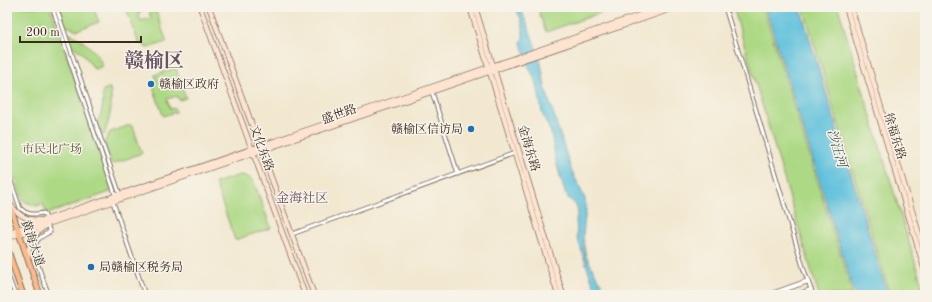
<svg xmlns="http://www.w3.org/2000/svg" width="932" height="302" font-family="'Old Standard TT','Noto Serif SC',serif">
  <style>
    .green { fill: #add985; stroke: #748252 }
    .water { fill: #5ec1dc; stroke: #4c767d }
    .lines { fill: none; stroke-linecap: round; stroke-linejoin: round }
    .minor-casing { stroke: #7b6c5c; stroke-width: 5 }
    .tertiary-casing { stroke: #7b6c5c; stroke-width: 6 }
    .secondary-casing { stroke: #7b6c5c; stroke-width: 6 }
    .primary-casing { stroke: #7b6c5c; stroke-width: 7 }
    .minor { stroke: #fff; stroke-width: 3 }
    .tertiary { stroke: #fff; stroke-width: 4 }
    .secondary { stroke: #fde4d1; stroke-width: 4.5 }
    .primary { stroke: #fbbb8c; stroke-width: 5 }
    .poi-dot { fill: #1f6fb2; stroke: #f7f3e8; stroke-width: 1.5 }
    .labels { text-anchor: middle; stroke-width: 3; stroke-linejoin: round; paint-order: stroke }
    .poi-label { font-size: 12px; fill: #3b2a1e; stroke: #f7f3e8; text-anchor: start }
    .street-label { font-size: 12px; fill: #3b2a1e; stroke: #f7f3e8 }
    .park-label { font-size: 12px; fill: #585638; stroke: #f7f3e8 }
    .water-label { font-size: 13px; font-style: italic; fill: #465757; stroke: #f7f3e8 }
    .neighbourhood-label { font-size: 13px; fill: #695564; stroke: #f7f3e8 }
    .town-label { font-size: 20px; font-weight: bold; fill: #695564; stroke: #f7f3e8 }
  </style>
  <rect width="100%" height="100%" fill="#f7f3e8"/>
  <filter id="ink" filterUnits="userSpaceOnUse"><feTurbulence type="fractalNoise" baseFrequency=".025" numOctaves="2"/><feDisplacementMap in="SourceGraphic" scale="8" xChannelSelector="R" yChannelSelector="G"/><feConvolveMatrix kernelMatrix="1 2 1 2 8 2 1 2 1" color-interpolation-filters="sRGB"/></filter>
  <filter id="wash" filterUnits="userSpaceOnUse"><feTurbulence type="fractalNoise" baseFrequency=".012" numOctaves="4" result="noise"/><feDisplacementMap in="SourceGraphic" scale="16" xChannelSelector="R" yChannelSelector="G"/><feGaussianBlur stdDeviation="0.9" result="paint"/><feColorMatrix in="noise" values="0 0 0 0 0 0 0 0 0 0 0 0 0 0 0 0 0 1.4 0 .05"/><feComposite in="paint" operator="in"/></filter>
  <g filter="url(#wash)">
    <rect width="100%" height="100%" fill="#f2e8d0"/>
    <path class="green" d="M 7,7 L 50,7 L 112,189 L 110,192 L 47,214 L 43,204 L 36,206 L 23,201 L 7,155 Z
      M 65,7 L 93,7 L 99,22 L 77,30 L 64,25 L 59,11 L 61,8 Z
      M 139,7 L 141,12 L 138,13 L 141,21 L 151,18 L 149,13 L 156,11 L 166,40 L 166,42 L 148,48 L 145,47 L 144,43 L 139,44 L 127,11 Z
      M 537,7 L 617,7 L 546,32 Z
      M 733,7 L 763,7 L 853,295 L 819,295 L 809,263 Z
      M 803,7 L 838,7 L 925,295 L 890,295 Z
      M 70,33 C 81,39 100,53 102,66 L 96,69 L 94,69 C 88,60 82,50 71,46 L 67,35 Z
      M 176,68 L 186,98 L 179,100 L 177,96 L 167,99 L 170,109 L 174,108 L 176,112 L 163,116 L 152,83 L 157,81 L 155,75 Z
      M 109,88 L 110,88 C 113,105 110,119 104,135 L 102,135 L 97,123 C 101,115 103,108 103,100 C 102,96 102,94 103,90 Z
      M 130,125 L 133,127 L 142,153 L 113,164 L 111,162 L 104,143 L 110,132 Z
      M 240,175 C 246,176 250,177 254,182 L 271,228 L 235,240 L 215,183 Z"/>
    <path class="water" d="M 515,7 L 520,7 L 528,26 L 541,63 L 545,87 L 571,169 L 585,199 L 586,209 L 584,225 L 583,236 L 584,245 L 586,256 L 596,275 L 609,295 L 598,295 L 589,273 L 577,237 L 576,219 L 578,210 L 575,204 L 568,198 L 565,193 L 556,162 L 551,133 L 542,113 L 538,90 L 536,81 L 529,68 L 521,43 L 523,37 L 523,28 L 521,19 Z
      M 765,7 L 800,7 L 888,295 L 855,295 Z"/>
  </g>
  <g filter="url(#ink)">
    <g class="lines">
      <defs>
        <path id="minor" d="M 52,7 L 116,197
          M 56,7 L 120,195
          M 725,7 L 804,270 L 813,295
          M 432,92 L 458,174
          M 7,170 L 20,208 C 28,216 34,214 44,213 L 46,219
          M 113,202 L 145,295
          M 47,225 L 50,232 C 43,235 36,239 35,246 C 33,256 45,285 49,295
          M 292,234 L 515,153
          M 7,273 L 15,295"/>
        <path id="tertiary" d="M 769,295 L 808,281
          M 796,295 L 811,290"/>
        <path id="secondary" d="M 200,7 L 305,295
          M 209,7 L 314,295
          M 470,7 L 558,295
          M 475,7 L 563,295
          M 846,7 L 925,271
          M 851,7 L 925,254
          M 10,204 C 18,215 27,221 41,220
          M 7,233 L 339,119 L 663,7
          M 7,238 L 677,7
          M 28,258 C 29,243 32,236 44,227"/>
        <path id="primary" d="M 7,197 L 40,295
          M 7,248 L 23,295"/>
      </defs>
      <use href="#minor" class="minor-casing"/>
      <use href="#tertiary" class="tertiary-casing"/>
      <use href="#secondary" class="secondary-casing"/>
      <use href="#primary" class="primary-casing"/>
      <use href="#minor" class="minor"/>
      <use href="#tertiary" class="tertiary"/>
      <use href="#secondary" class="secondary"/>
      <use href="#primary" class="primary"/>
    </g>
  </g>
  <g class="poi-dot">
    <circle cx="151" cy="84" r="4"/>
    <circle cx="471" cy="129" r="4"/>
    <circle cx="91" cy="267" r="4"/>
  </g>
  <g class="labels">
    <g class="poi-label">
      <text x="159" y="88">赣榆区政府</text>
      <text x="463" y="133" text-anchor="end">赣榆区信访局</text>
      <text x="99" y="271">局赣榆区税务局</text>
    </g>
    <g class="street-label">
      <text transform="translate(339 114) rotate(-19)" y="4">盛世路</text>
      <text transform="translate(895 136) rotate(73)" y="4">徐福东路</text>
      <text transform="translate(262 148) rotate(70)" y="4">文化东路</text>
      <text transform="translate(529 148) rotate(73)" y="4">金海东路</text>
      <text transform="translate(33 243) rotate(71)" y="4">黄海大道</text>
    </g>
    <g class="park-label">
      <text x="52" y="153">市民北广场</text>
    </g>
    <g class="water-label">
      <text transform="translate(838 148) rotate(73)" y="5">沙汪河</text>
    </g>
    <g class="neighbourhood-label">
      <text x="302" y="202">金海社区</text>
    </g>
    <g class="town-label">
      <text x="154" y="67">赣榆区</text>
    </g>
  </g>
  <rect width="932" height="302" fill="none" stroke="#f7f3e8" stroke-width="24"/>
  <path d="M20 36v6h121v-6" fill="none" stroke="#3b2a1e" stroke-width="2"/>
  <text x="26" y="36" font-size="12" fill="#3b2a1e" stroke="#f7f3e8" stroke-width="3" paint-order="stroke">200 m</text>
</svg>
